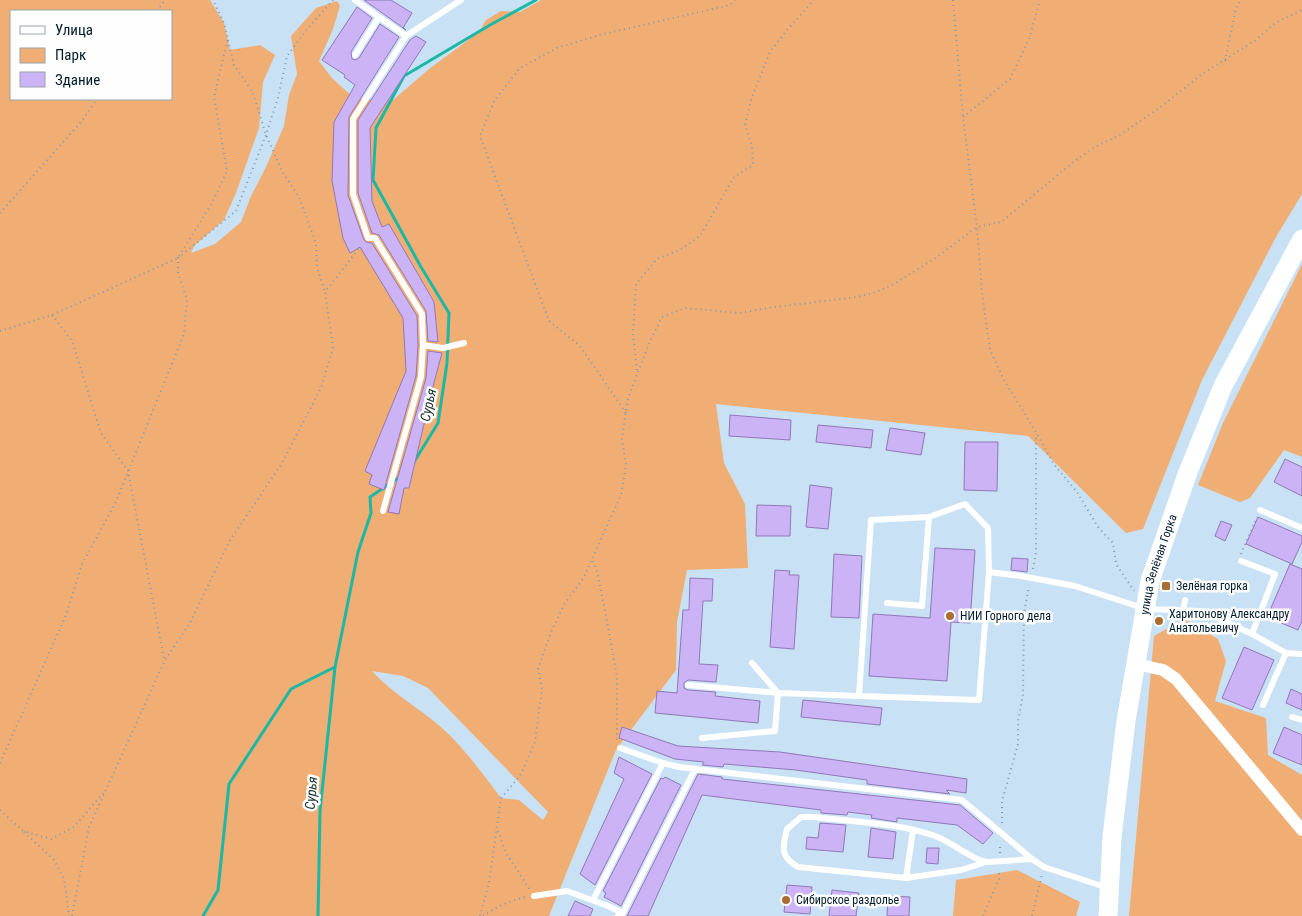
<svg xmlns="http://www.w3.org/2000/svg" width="1302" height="916" font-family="'Roboto Condensed',sans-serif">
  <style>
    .green { fill: #f1ae74; fill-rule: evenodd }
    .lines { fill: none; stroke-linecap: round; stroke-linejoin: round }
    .stream { stroke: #1ab8a5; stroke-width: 3 }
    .building { fill: #ccb3f5; stroke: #9078b6 }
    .path { stroke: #819aad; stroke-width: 2; stroke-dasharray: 1 4; stroke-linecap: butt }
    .lane { stroke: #fff; stroke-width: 6 }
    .street { stroke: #fff; stroke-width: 12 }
    .secondary { stroke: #fff; stroke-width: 19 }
    .poi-dot { fill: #ab6d32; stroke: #fefefe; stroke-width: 2 }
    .labels { text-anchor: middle; stroke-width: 5; stroke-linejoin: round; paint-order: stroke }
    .street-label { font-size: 12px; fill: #011b2d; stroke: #fefefe }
    .poi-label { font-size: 12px; fill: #011b2d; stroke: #fefefe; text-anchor: start }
    .water-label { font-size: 14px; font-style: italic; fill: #19302c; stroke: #fefefe }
  </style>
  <rect width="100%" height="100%" fill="#c8e1f5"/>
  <path class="green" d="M 0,0 L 210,0 L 224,23 L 230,50 L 260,45 L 275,55 L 263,82 L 259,128 L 236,193 L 224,220 L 194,246 L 191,253 L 215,244 L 241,222 L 251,196 L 265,169 L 284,126 L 289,95 L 297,74 L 291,36 L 316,8 L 337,1 L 340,6 L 333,29 L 319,61 L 332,78 L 355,99 L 393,100 L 429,69 L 479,32 L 486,20 L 501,11 L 520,12 L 541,0 L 1302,0 L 1302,194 L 1276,237 L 1202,380 L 1143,529 L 1126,533 L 1028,436 L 716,404 L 724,463 L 745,504 L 748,568 L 687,570 L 677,622 L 676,670 L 616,750 L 549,916 L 0,916 ZM 11,11 L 171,11 L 171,99 L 11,99 ZM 372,671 L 403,676 L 428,688 L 548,812 L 543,820 L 519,800 L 501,798 C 481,772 461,743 435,722 C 414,705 390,691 372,671 Z
    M 1302,264 L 1302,457 L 1284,450 L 1250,498 L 1240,502 L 1198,485 L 1223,423 Z
    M 1184,619 L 1218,639 L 1226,661 L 1215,701 L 1266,718 L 1268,755 L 1302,775 L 1302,916 L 1129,916 L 1154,636 Z
    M 1017,870 L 1080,902 L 1076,916 L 953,916 L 956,880 Z"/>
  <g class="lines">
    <path class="stream" d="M 414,462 L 438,423 L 447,363 L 449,313 L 421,267 L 373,180 L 376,128 L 404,76 L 490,25 L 536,0
      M 203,916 L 218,890 L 229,784 L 291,689 L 335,667
      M 318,916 L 320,811 L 335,667 L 358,552 L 371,513 L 370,497 L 400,477"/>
  </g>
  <path class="building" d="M 364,0 L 391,0 L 412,13 L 403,28 L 406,30 Z
    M 357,7 L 372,18 L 351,52 L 352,59 L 355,60 L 359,58 L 380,24 L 399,37 L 349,117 L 348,195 L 364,240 L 366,242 L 372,243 L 417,316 L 418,345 L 416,376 L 384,490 L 369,484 L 372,475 L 365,471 L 406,371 L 403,318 L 360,247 L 350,253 L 343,238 L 332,181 L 334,122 L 355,85 L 344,77 L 345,75 L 322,60 Z
    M 416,36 L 426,42 L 370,128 L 372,201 L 382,227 L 389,224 L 434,302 L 438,342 L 428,341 L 426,311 L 379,235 L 372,233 L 358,193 L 358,120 L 410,40 Z
    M 428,351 L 442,353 L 432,390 L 409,488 L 404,488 L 399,514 L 388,512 L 426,378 Z
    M 730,415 L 791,420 L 790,440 L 729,436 Z
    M 818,425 L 873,430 L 871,448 L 816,442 Z
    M 890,428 L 925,433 L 921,455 L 886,450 Z
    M 965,442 L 998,442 L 997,491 L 964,490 Z
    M 1285,459 L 1302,467 L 1302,496 L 1274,482 Z
    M 810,485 L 832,488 L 828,529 L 806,527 Z
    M 757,505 L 791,506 L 790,536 L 756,536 Z
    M 1258,517 L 1302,536 L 1302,542 L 1292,564 L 1246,544 Z
    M 1221,521 L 1232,525 L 1225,541 L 1215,536 Z
    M 935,548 L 975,550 L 970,623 L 951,622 L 947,681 L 869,676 L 873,614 L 930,618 Z
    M 834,554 L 862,556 L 859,618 L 831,617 Z
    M 1012,558 L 1028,559 L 1027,572 L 1011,570 Z
    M 1290,564 L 1302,569 L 1302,621 L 1298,630 L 1267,617 Z
    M 775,570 L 790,571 L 789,575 L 799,575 L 794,649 L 770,647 Z
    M 690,578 L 713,579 L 712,601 L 703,601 L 699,664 L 718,665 L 716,682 L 688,680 L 684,683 L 684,688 L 688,690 L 716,692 L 715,696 L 760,701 L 758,723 L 655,713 L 657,691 L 677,693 L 683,610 L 689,610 Z
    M 1244,647 L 1274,660 L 1252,710 L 1222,698 Z
    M 1291,689 L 1302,694 L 1302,710 L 1286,703 Z
    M 803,700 L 882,708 L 880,725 L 801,717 Z
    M 622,727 L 678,746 L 780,752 L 967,779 L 966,793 L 946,790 L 950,794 L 867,784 L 867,780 L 796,770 L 724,764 L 723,767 L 702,765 L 704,762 L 675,759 L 619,738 Z
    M 1284,727 L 1302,735 L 1302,765 L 1273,753 Z
    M 619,757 L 652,774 L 595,885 L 580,874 L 624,779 L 614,773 Z
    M 698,774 L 722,777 L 722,779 L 960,805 L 993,833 L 983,844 L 957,825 L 897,818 L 897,822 L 871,818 L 872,815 L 848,812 L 847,815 L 821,813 L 821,810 L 702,795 L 648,916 L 627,916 Z
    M 665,777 L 681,785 L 621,906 L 604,897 L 606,893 L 603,891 L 661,778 L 663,779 Z
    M 820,823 L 846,825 L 843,852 L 806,849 L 807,837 L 818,838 Z
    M 871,828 L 896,832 L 893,859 L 868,857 Z
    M 927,848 L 939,848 L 938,864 L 926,863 Z
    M 787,885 L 812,887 L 810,914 L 784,912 Z
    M 832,890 L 859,893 L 856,916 L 829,916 Z
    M 888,896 L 910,897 L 909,916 L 887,916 Z
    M 575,901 L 593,909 L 590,916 L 568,916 Z"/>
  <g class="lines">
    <path class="path" d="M 953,0 L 963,117 L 977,227 L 982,293 L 990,350 L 1005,382 L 1036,432 L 1053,463 L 1077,492 L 1098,527 L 1113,543 L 1116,564 L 1134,591
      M 157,11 L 165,0
      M 228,40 L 234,65 L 253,93 L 266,135 L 282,171 L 299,197 L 316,244 L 317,267 L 325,292
      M 1225,61 L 1236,8 L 1241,0
      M 963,117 L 1010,79 L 1029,39 L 1040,0
      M 0,213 L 82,121 L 97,99
      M 52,315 L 72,341 L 101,433 L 128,471 L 164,659
      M 0,331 L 52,315 L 178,258 L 212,203 L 227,171 L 214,97 L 228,39 L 224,23 L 213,0
      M 637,370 L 633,334 L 636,284 L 657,259 L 680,250 L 700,236 L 734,177 L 753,165 L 752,146 L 745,125 L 752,97 L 770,52 L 787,30 L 814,0
      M 626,413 L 580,346 L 549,321 L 480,136 L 494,101 L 520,68 L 557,48 L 599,35 L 730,5 L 735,0
      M 1241,554 L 1257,517
      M 593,561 L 597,572 L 604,605 L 617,677 L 617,740
      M 1033,569 L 1036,552 L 1036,434
      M 0,763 L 66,615 L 82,564 L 115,504 L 184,334 L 187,300 L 178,273 L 178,258 L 236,211 L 266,135 L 278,98 L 287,56 L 308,28 L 333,0
      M 0,810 L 23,831 L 51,839 L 74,827 L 105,791
      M 1002,823 L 1002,801 L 1018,744 L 1018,721 L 1023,695 L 1024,613 L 1029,586
      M 498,831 L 506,853 L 530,890
      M 24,832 L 54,860 L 64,879 L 69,916
      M 1000,853 L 1000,843
      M 72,916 L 89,827 L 165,660 L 190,623 L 229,542 L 282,463 L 321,388 L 333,348 L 325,292 L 360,247
      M 480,916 L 489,883 L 501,798 L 520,776 L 535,742 L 542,689 L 538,669 L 551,632 L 565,603 L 583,579 L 621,495 L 626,466 L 622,438 L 628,398 L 648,346 L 662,317 L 686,308 L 739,313 L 775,307 L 857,297 L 876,292 L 894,284 L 937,257 L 977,227 L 1001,222 L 1076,160 L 1095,147 L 1120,135 L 1162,106 L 1202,74 L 1256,40 L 1275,23 L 1302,10
      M 483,916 C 496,907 511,900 526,897
      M 983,916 L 999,879 L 999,870
      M 1032,916 L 1042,874"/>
    <path class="lane" d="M 355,0 L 406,36 L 461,0
      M 355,55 L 379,17
      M 423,345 L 443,348 L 464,343
      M 1260,510 L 1302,528
      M 383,511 L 421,377 L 423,345 L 422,314 L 375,238 L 368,238 L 353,194 L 353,119 L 406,36
      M 1241,561 L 1275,574 L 1252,634
      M 989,572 L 988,528 L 965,504 L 929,517 L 871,520 L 859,696 L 979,700 L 989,572 L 1021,576 L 1075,586 L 1146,609 L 1202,611 L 1252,634 L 1286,653 L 1302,654
      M 887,603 L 922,606 L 929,517
      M 1183,611 L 1185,600
      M 688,685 L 778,693 L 752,663
      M 1263,705 L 1286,653
      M 1292,717 L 1302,720
      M 702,738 L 775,731 L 778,693 L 859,696
      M 620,748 L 663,763
      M 986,862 C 967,857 954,843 935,836 C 897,823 855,822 814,817 L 801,817 L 787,829 C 783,847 779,856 798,867 L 906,878 L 961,870 L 986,862 L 988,862 L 1032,859
      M 906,878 L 913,830
      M 534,896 L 567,891 L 608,906 L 623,913
      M 593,900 L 663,763 L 679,767 L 962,800 L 1032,859 L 1044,867 L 1108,888
      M 618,916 L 623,913 L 695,769"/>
    <path class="street" d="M 1136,664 L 1163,670 L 1176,679 L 1302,830"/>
    <path class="secondary" id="s1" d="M 1108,916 L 1112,837 L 1126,721 L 1150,581 L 1188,472 L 1223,386 L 1302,239"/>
  </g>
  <g class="poi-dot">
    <rect x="1161" y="581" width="10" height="10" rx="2.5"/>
    <circle cx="950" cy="616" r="5"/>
    <circle cx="1159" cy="621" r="5"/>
    <circle cx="786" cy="900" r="5"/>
  </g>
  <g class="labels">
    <g class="street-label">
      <text dy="4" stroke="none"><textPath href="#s1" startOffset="356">улица Зелёная Горка</textPath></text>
    </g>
    <g class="poi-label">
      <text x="1176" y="590">Зелёная горка</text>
      <text x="1169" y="618">Харитонову Александру<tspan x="1169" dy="14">Анатольевичу</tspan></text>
      <text x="960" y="620">НИИ Горного дела</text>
      <text x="796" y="904">Сибирское раздолье</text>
    </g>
    <g class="water-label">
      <text transform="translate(428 405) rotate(-78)" y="5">Сурья</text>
      <text transform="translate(311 793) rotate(-85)" y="5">Сурья</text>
    </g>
  </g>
  <rect x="10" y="10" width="162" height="90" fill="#fefefe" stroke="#99a3aa"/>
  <rect x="20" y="26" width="25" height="8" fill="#ffffff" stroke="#99a3aa"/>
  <text x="55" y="35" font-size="15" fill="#011b2d">Улица</text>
  <rect x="20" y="48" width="25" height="15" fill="#f1ae74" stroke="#99a3aa"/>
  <text x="55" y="60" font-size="15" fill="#011b2d">Парк</text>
  <rect x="20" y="72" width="25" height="15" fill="#ccb3f5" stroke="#99a3aa"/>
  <text x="55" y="85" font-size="15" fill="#011b2d">Здание</text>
</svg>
